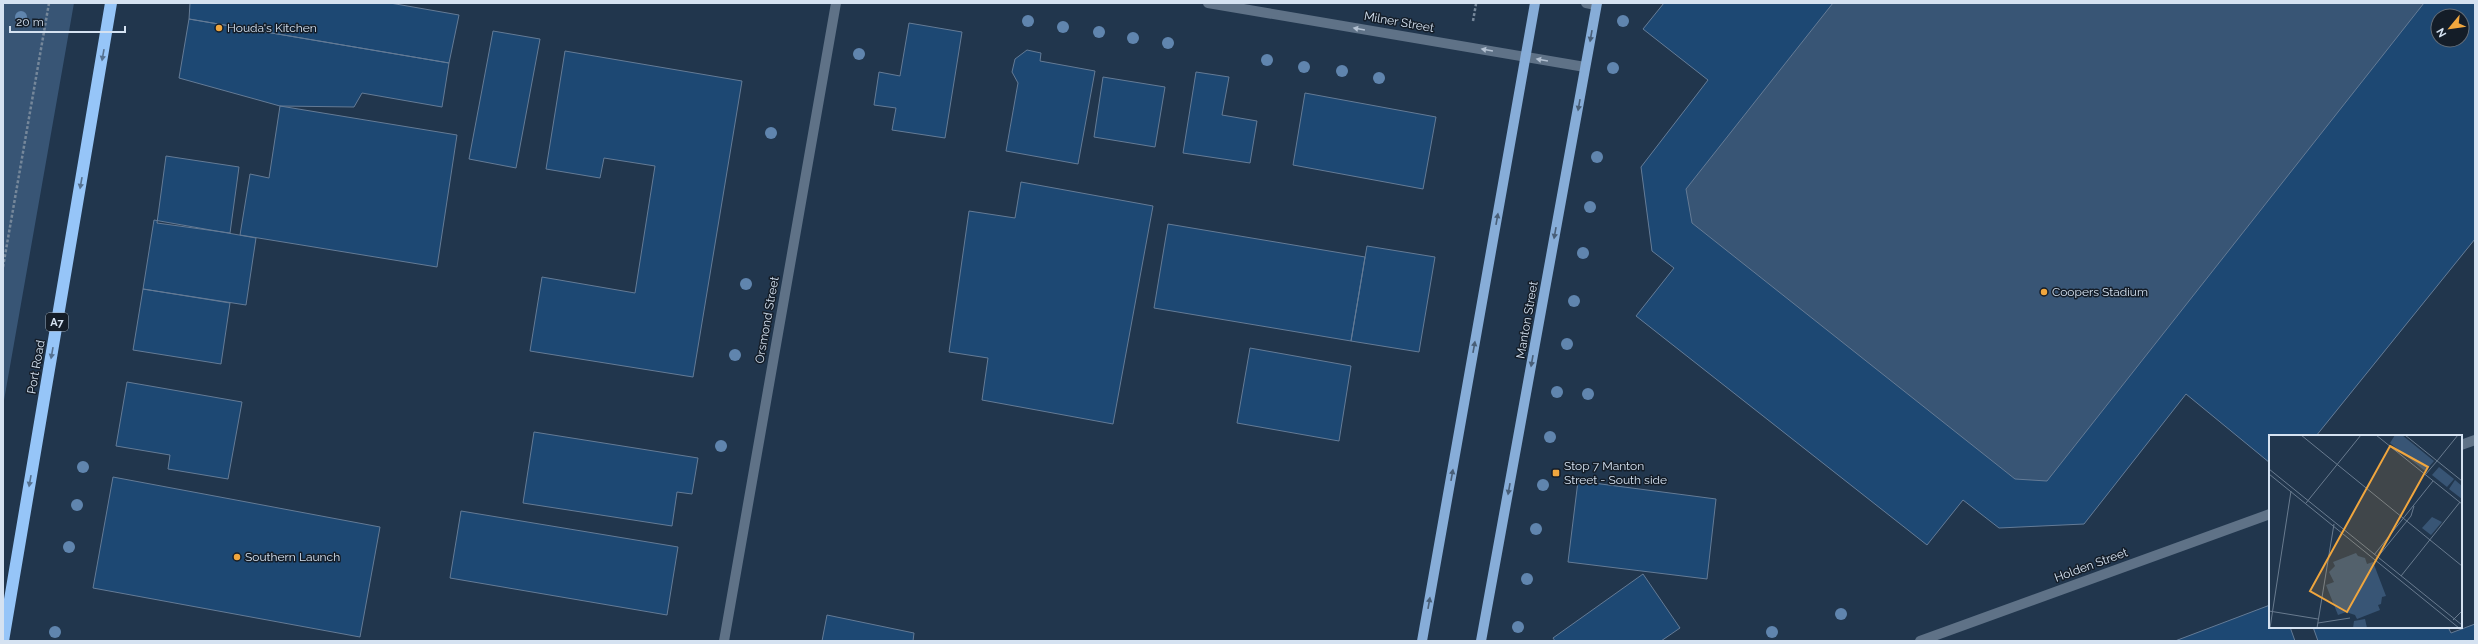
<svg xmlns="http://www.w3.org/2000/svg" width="2478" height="644" font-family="Raleway,sans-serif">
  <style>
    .green { fill: #385575; fill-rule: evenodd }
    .building { fill: #1d4873; stroke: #647b96; fill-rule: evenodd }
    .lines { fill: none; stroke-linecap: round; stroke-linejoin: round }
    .path { stroke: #75879a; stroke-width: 2.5; stroke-dasharray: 3 2; stroke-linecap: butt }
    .minor { stroke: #5f7287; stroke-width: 10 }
    .major { stroke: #87add8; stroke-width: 10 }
    .highway { stroke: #96c5f8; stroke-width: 12 }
    .tree { fill: #6085ae }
    .oneway { fill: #b2c0d1 }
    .oneway2 { fill: #485e77 }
    .oneway3 { fill: #557190 }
    .poi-dot { fill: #f0a63e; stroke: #141d28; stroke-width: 1.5 }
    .labels { text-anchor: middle; stroke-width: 3; stroke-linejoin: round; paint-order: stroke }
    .shield { fill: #141d28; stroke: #9ba7b5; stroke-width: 1 }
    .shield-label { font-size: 11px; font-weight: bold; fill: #d5e2f1 }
    .street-label { font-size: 12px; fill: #d5e2f1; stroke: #141d28 }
    .poi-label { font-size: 12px; fill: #d5e2f1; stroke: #141d28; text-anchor: start }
    .inset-road { fill: none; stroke: #697b8f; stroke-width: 1 }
    .view { fill: #f0a63e; fill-opacity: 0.15; stroke: #f0a63e; stroke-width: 2 }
    .inset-edge { fill: none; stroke: #d5e2f1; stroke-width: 2 }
  </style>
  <rect width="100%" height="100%" fill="#21364d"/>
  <path class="green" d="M 3,3 L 74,3 L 3,406 Z
    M 1664,3 L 2475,3 L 2475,239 L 2316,436 L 2270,436 L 2270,463 L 2186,394 L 2084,524 L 1999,528 L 1963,500 L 1927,545 L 1636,316 L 1674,268 L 1652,251 L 1641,167 L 1708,80 L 1643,29 ZM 2438,16 L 2462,16 L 2462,40 L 2438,40 Z"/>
  <path class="building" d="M 190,3 L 390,3 L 459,15 L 449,63 L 189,19 Z
    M 1664,3 L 1833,3 L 1686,189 L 1692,223 L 2015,479 L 2047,481 L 2424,3 L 2475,3 L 2475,239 L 2316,436 L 2270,436 L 2270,463 L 2186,394 L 2084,524 L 1999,528 L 1963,500 L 1927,545 L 1636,316 L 1674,268 L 1652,251 L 1641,167 L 1708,80 L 1643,29 ZM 2438,16 L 2462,16 L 2462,40 L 2438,40 Z
    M 189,19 L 449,63 L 442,107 L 362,93 L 354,107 L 280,106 L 179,78 Z
    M 909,23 L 962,32 L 945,138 L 892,130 L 896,108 L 874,105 L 879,72 L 900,76 Z
    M 493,31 L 540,39 L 516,168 L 469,159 Z
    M 1027,50 L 1041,53 L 1040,61 L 1095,71 L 1078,164 L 1006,151 L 1018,83 L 1012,72 L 1015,59 Z
    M 565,51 L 742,81 L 693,377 L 530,351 L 542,277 L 635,293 L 655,166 L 604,158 L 600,178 L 546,169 Z
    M 1196,72 L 1229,77 L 1222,115 L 1257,121 L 1250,163 L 1183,153 Z
    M 1103,77 L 1165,87 L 1155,147 L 1094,137 Z
    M 1305,93 L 1436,117 L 1423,189 L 1293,165 Z
    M 280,106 L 457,135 L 437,267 L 240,235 L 250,174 L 269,178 Z
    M 166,156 L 239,167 L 230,233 L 157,223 Z
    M 1021,182 L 1153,206 L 1113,424 L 982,400 L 988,358 L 949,352 L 969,211 L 1015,218 Z
    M 154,220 L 256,238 L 246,305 L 143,289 Z
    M 1168,224 L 1365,257 L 1351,341 L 1154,308 Z
    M 1367,246 L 1435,257 L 1419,352 L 1351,341 Z
    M 143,289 L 230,303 L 221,364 L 133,350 Z
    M 1250,348 L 1351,366 L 1339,441 L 1237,423 Z
    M 127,382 L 242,402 L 228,479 L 168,469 L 170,455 L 116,446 Z
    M 534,432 L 698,458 L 692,494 L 677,492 L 672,526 L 523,503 Z
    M 113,477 L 380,527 L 360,637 L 93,588 Z
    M 1578,481 L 1716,499 L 1707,579 L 1568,562 Z
    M 461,511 L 678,547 L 667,615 L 450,578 Z
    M 1643,574 L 1680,628 L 1661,641 L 1555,641 L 1553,638 Z
    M 2270,605 L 2270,627 L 2290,627 L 2295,641 L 2175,641 Z
    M 827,615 L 914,633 L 913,641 L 822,641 Z
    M 2475,624 L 2475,641 L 2318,641 L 2313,627 L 2448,627 L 2451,633 Z"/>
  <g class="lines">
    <path class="path" d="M 1473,21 L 1476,4
      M 3,267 L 49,3"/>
    <path class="minor" d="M 1208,3 L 1585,67
      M 1586,3 L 1596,5
      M 2461,445 L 2475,440
      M 724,641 L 836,3
      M 1920,641 L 2270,514"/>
    <path class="major" d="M 1422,641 L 1535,3
      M 1481,641 L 1597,3"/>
    <path class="highway" d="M 3,641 L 111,3"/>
  </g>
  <g class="tree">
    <circle cx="21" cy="17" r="6"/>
    <circle cx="1028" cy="21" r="6"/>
    <circle cx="1623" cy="21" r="6"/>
    <circle cx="1063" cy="27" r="6"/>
    <circle cx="1099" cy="32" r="6"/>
    <circle cx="1133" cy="38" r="6"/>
    <circle cx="1168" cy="43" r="6"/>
    <circle cx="859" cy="54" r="6"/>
    <circle cx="1267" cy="60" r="6"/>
    <circle cx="1304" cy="67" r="6"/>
    <circle cx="1613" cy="68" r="6"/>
    <circle cx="1342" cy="71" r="6"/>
    <circle cx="1379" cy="78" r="6"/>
    <circle cx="771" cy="133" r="6"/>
    <circle cx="1597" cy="157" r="6"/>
    <circle cx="1590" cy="207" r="6"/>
    <circle cx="1583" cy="253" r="6"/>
    <circle cx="746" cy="284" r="6"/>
    <circle cx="1574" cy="301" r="6"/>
    <circle cx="1567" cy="344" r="6"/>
    <circle cx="735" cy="355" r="6"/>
    <circle cx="1557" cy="392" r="6"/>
    <circle cx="1588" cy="394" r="6"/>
    <circle cx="1550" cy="437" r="6"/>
    <circle cx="721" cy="446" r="6"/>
    <circle cx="83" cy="467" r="6"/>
    <circle cx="1543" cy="485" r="6"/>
    <circle cx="77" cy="505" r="6"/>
    <circle cx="1536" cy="529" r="6"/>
    <circle cx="69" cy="547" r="6"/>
    <circle cx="1527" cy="579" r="6"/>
    <circle cx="1841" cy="614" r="6"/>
    <circle cx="1518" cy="627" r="6"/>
    <circle cx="55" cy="632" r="6"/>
    <circle cx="1772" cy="632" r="6"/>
  </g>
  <defs><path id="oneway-solid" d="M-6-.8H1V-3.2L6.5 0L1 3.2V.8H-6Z"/></defs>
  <g class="oneway">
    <use href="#oneway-solid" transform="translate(1359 29) rotate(-170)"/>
    <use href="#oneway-solid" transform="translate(1487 50) rotate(-170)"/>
    <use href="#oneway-solid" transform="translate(1542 60) rotate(-170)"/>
  </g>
  <g class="oneway2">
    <use href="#oneway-solid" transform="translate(1591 36) rotate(100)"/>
    <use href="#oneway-solid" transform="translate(1579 105) rotate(100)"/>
    <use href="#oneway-solid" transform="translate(1497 219) rotate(-80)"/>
    <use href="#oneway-solid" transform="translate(1555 233) rotate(100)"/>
    <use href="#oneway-solid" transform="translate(1474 347) rotate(-80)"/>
    <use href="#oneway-solid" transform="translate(1532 361) rotate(100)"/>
    <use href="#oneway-solid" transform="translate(1452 475) rotate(-80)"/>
    <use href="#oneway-solid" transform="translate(1509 489) rotate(100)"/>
    <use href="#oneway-solid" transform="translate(1429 603) rotate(-80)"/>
  </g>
  <g class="oneway3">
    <use href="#oneway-solid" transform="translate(103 55) rotate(100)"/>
    <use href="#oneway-solid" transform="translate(81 183) rotate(100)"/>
    <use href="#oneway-solid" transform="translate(52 353) rotate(100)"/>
    <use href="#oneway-solid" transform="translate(30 481) rotate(100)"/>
  </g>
  <g class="poi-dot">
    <circle cx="219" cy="28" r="4"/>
    <circle cx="2044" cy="292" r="4"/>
    <rect x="1552" y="469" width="8" height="8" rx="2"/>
    <circle cx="237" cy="557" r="4"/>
  </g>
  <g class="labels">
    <rect class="shield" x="46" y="313" width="22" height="18" rx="3"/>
    <g class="shield-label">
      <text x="57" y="326">A7</text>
    </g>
    <g class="street-label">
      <text transform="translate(1399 22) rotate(10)" y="4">Milner Street</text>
      <text transform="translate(767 320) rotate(-80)" y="4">Orsmond Street</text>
      <text transform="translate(1527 320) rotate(-80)" y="4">Manton Street</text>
      <text transform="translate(36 367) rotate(-80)" y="4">Port Road</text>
      <text transform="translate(2091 565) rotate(-20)" y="4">Holden Street</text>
    </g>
    <g class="poi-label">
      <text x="227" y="32">Houda's Kitchen</text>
      <text x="2052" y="296">Coopers Stadium</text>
      <text x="1564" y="470">Stop 7 Manton<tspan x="1564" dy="14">Street - South side</tspan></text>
      <text x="245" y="561">Southern Launch</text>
    </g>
  </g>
  <g transform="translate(2269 435)">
    <rect width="193" height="193" fill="#21364d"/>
    <path d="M 126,0 L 133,0 L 165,26 L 156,36 L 121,8 ZM 170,32 L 185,44 L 178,52 L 163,40 ZM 186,45 L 193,51 L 193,64 L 180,54 ZM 163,82 L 173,87 L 162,100 L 153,93 ZM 87,118 L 89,121 L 96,123 L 98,129 L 104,127 L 117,161 L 113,162 L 112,169 L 109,170 L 111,175 L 88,184 L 86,180 L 77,177 L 69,180 L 57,150 L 65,147 L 60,137 L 66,131 L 64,127 ZM 96,184 L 98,193 L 84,193 L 85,186 Z" fill="#385575"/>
    <path class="inset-road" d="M 32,0 L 193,131M 107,0 L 193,69M 136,0 L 193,46M 168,26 L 189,0M 0,34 L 193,190M 0,39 L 190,193M 156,40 L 168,26M 37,68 L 92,0M 105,120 L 164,46M 108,123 L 142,81 L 145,71M 132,141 L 191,67M 0,176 L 49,184M 184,185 L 193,176M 49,188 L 81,183M 1,193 L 22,56M 48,193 L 65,89"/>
    <path class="view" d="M 121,11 L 159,32 L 78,177 L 41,156 Z"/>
    <rect width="193" height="193" class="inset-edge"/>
  </g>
  <rect width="2478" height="644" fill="none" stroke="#d5e2f1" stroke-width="8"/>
  <g transform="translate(2450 28) rotate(241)"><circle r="19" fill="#141d28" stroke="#616c78"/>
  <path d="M0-3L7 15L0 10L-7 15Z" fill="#f0a63e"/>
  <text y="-6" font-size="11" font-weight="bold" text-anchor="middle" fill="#d5e2f1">N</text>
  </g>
  <path d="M10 26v6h115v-6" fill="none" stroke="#d5e2f1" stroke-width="2"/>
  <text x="16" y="26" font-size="12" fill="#d5e2f1" stroke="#141d28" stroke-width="3" paint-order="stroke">20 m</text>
</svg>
